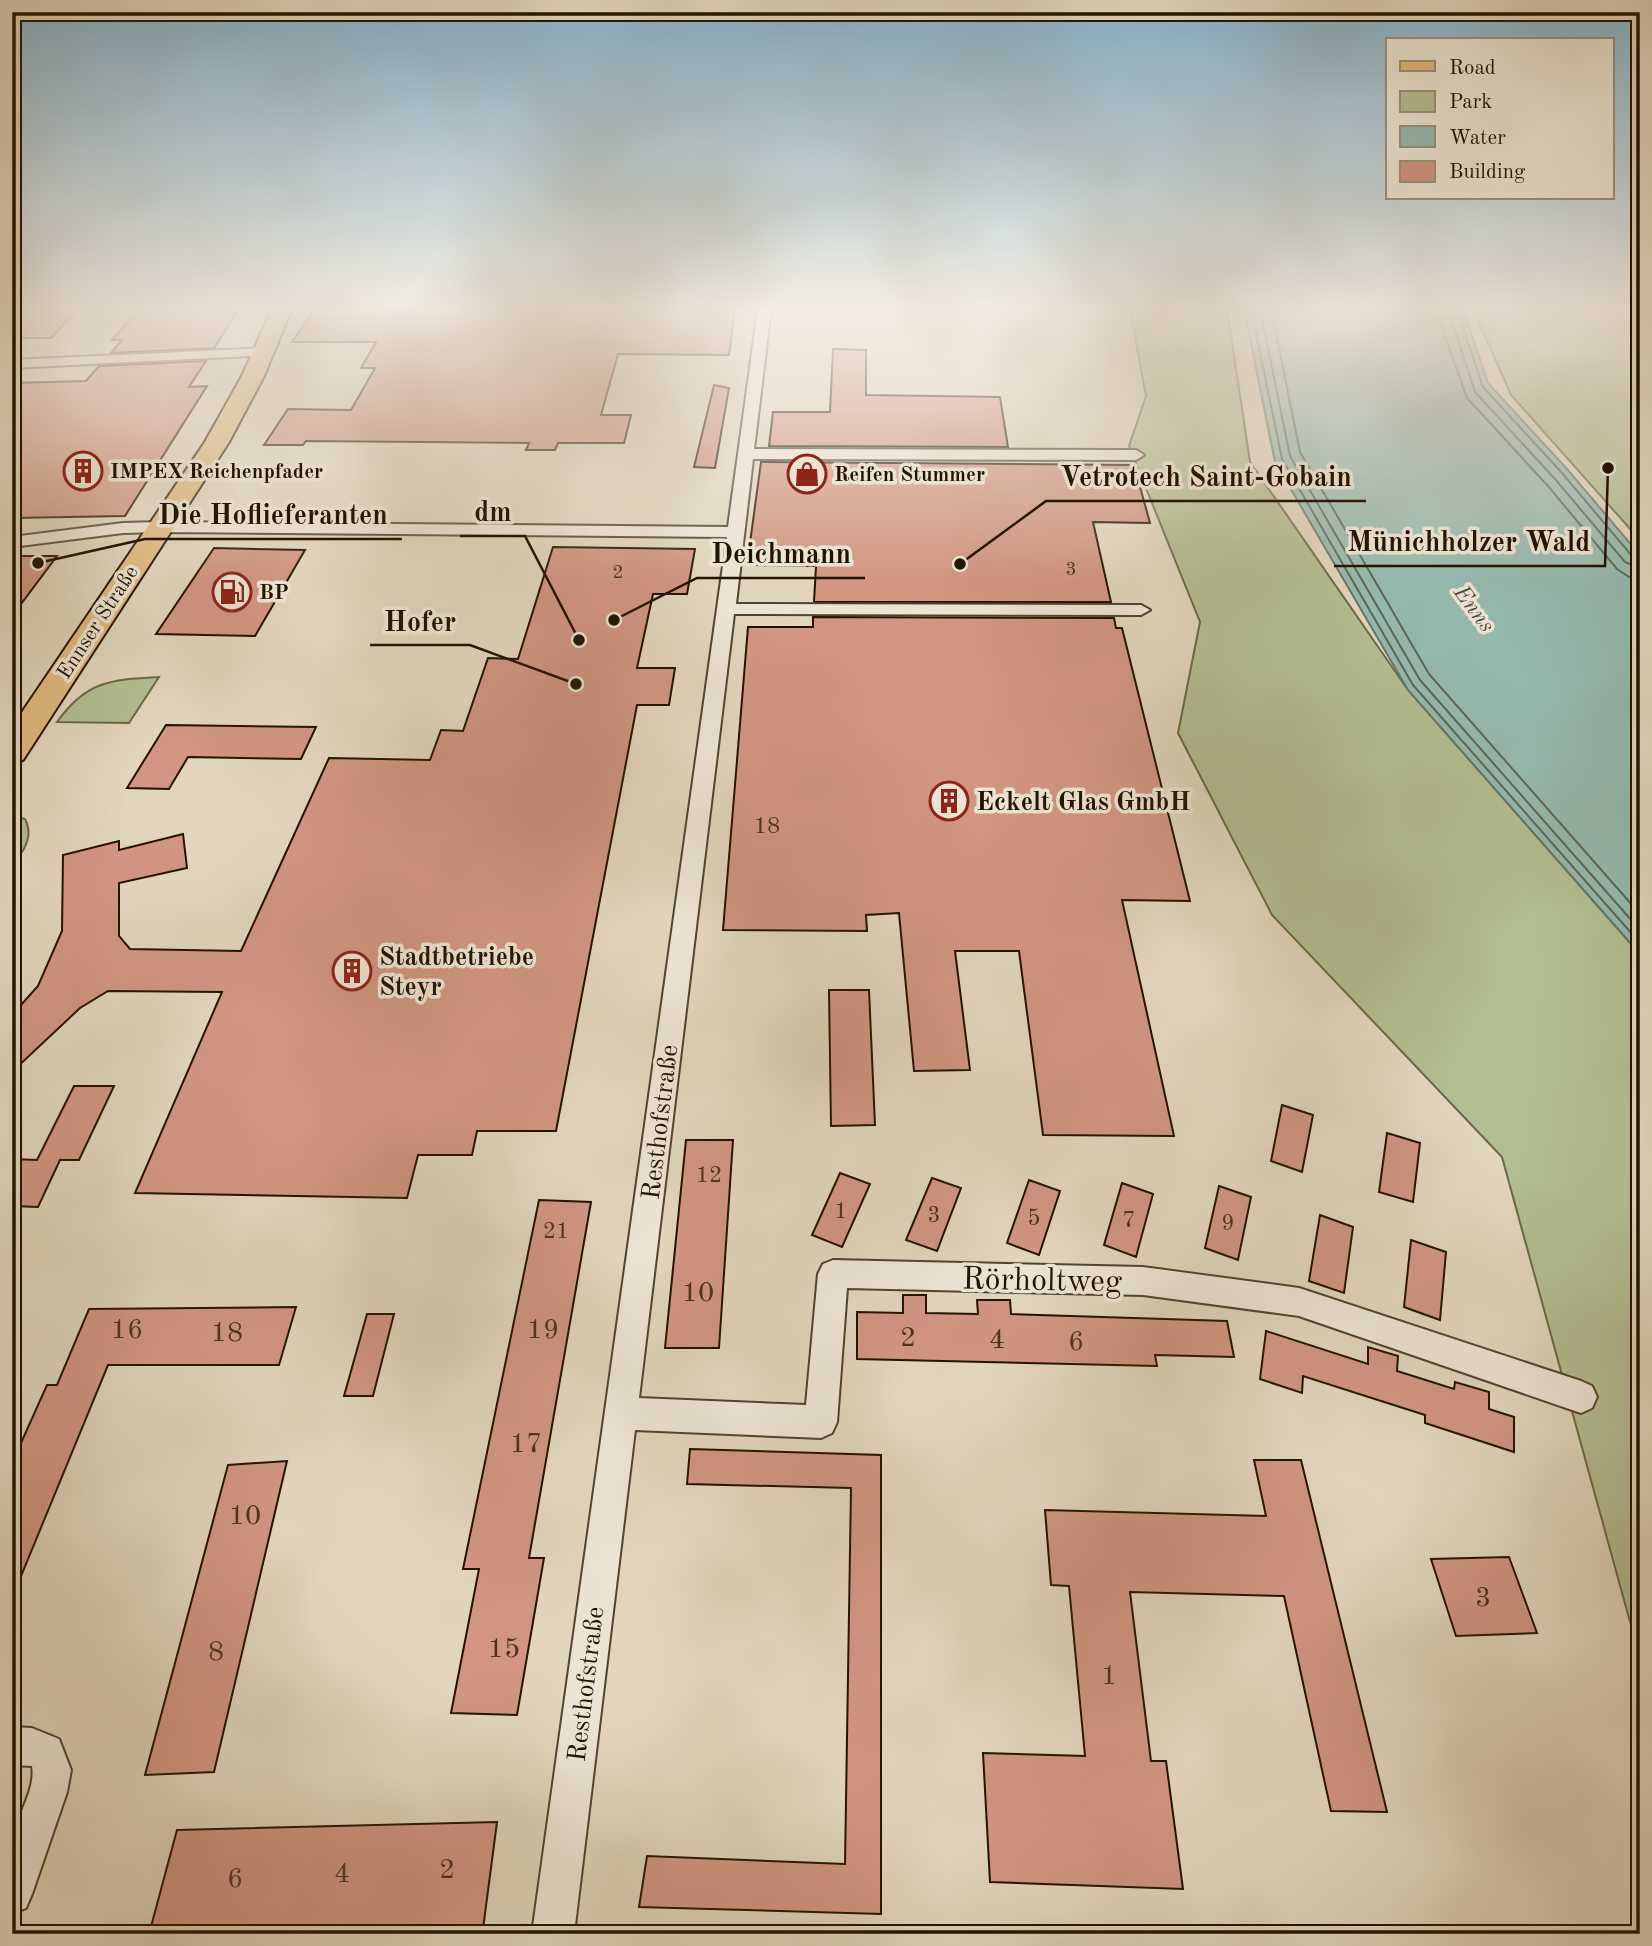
<svg xmlns="http://www.w3.org/2000/svg" width="1652" height="1946" font-family="'Old Standard TT',serif">
  <style>
    .green { fill: #b2bd91; stroke: #6a6848; stroke-width: 2 }
    .water { fill: #95b9ae; stroke: #677668; stroke-width: 2 }
    .lines { fill: none; stroke-linecap: round; stroke-linejoin: round }
    .shore { stroke: #5c6657; stroke-width: 2 }
    .building { fill: #d19581; stroke: #231200; stroke-width: 2 }
    .street-casing { stroke: #52432f; stroke-width: 4 }
    .primary-casing { stroke: #231200; stroke-width: 4 }
    .street { fill: #ece4d3; fill-rule: evenodd }
    .primary { fill: #e0ba7e; fill-rule: evenodd }
    .labels { text-anchor: middle; stroke-width: 7; stroke-linejoin: round; paint-order: stroke }
    .far-number-label { font-size: 19px; fill: #4e3320 }
    .far-poi-label { font-size: 21px; font-weight: bold; fill: #231200; stroke: #ece4d3; text-anchor: start }
    .far-street-label { font-size: 21px; fill: #231200; stroke: #ece4d3 }
    .far-water-label { font-size: 23px; font-style: italic; fill: #4b4c3d; stroke: #ece4d3 }
    .number-label { font-size: 23px; fill: #4e3320 }
    .poi-label { font-size: 26px; font-weight: bold; fill: #231200; stroke: #ece4d3; text-anchor: start }
    .street-label { font-size: 26px; fill: #231200; stroke: #ece4d3 }
    .near-number-label { font-size: 28px; fill: #4e3320 }
    .near-street-label { font-size: 32px; fill: #231200; stroke: #ece4d3 }
    .leader { fill: none; stroke: #231200; stroke-width: 2.5 }
    .callout-dot { fill: #231200; stroke: #ece4d3; stroke-width: 2.5 }
    .callout-label { font-size: 28px; text-anchor: middle; font-weight: bold; fill: #231200; stroke: #ece4d3; stroke-width: 7; stroke-linejoin: round; paint-order: stroke }
  </style>
  <rect width="100%" height="100%" fill="#e1d5bc"/>
  <filter id="stains"><feTurbulence type="fractalNoise" baseFrequency=".00286" numOctaves="4"/><feColorMatrix values="0 0 0 0 .2 0 0 0 0 .09 0 0 0 0 .02 0 0 0 .5 -.17"/></filter>
  <radialGradient id="worn" r=".72"><stop offset=".6" stop-color="#630" stop-opacity="0"/><stop offset="1" stop-color="#630" stop-opacity=".3"/></radialGradient>
  <path class="green" d="M 1130,309 L 1227,309 L 1250,462 L 1408,690 L 1640,954 L 1640,1658 L 1502,1157 L 1272,915 L 1178,733 L 1200,622 L 1129,446 L 1146,396 Z
    M 1473,309 L 1640,309 L 1640,540 L 1511,395 Z
    M 159,677 L 129,723 L 57,722 C 87,680 111,680 159,677 Z
    M 12,815 L 25,819 C 34,836 25,851 12,864 Z"/>
  <path class="water" d="M 1244,309 L 1463,309 L 1488,383 L 1567,469 L 1640,555 L 1640,954 L 1408,690 L 1275,462 Z"/>
  <g class="lines">
    <path class="shore" d="M 1251,309 L 1282,459 L 1413,685 L 1640,943
      M 1260,309 L 1290,456 L 1420,680 L 1640,930
      M 1271,309 L 1300,452 L 1429,674 L 1640,914
      M 1438,309 L 1439,320 L 1467,398 L 1548,486 L 1617,569 L 1629,577 L 1640,578
      M 1448,309 L 1475,392 L 1555,479 L 1625,562 L 1640,568
      M 1457,309 L 1483,387 L 1562,473 L 1632,556 L 1640,559"/>
  </g>
  <path class="building" d="M 12,309 L 78,309 L 51,338 L 12,338 Z
    M 139,309 L 237,309 L 238,311 L 214,348 L 111,353 L 122,340 L 112,340 Z
    M 315,309 L 735,309 L 729,355 L 618,354 L 601,415 L 631,415 L 624,443 L 558,443 L 555,450 L 526,450 L 529,443 L 306,441 L 303,445 L 264,445 L 288,409 L 351,410 L 375,368 L 361,368 L 376,342 L 292,342 Z
    M 833,349 L 866,350 L 866,395 L 1000,397 L 1008,447 L 769,446 L 773,412 L 830,412 Z
    M 206,361 L 189,387 L 207,386 L 125,516 L 12,518 L 12,383 L 86,381 L 99,366 Z
    M 714,385 L 729,388 L 715,468 L 694,467 Z
    M 761,462 L 1134,465 L 1150,523 L 1093,522 L 1111,602 L 814,602 L 816,566 L 747,565 Z
    M 553,547 L 695,549 L 687,594 L 653,594 L 637,668 L 675,668 L 669,705 L 637,705 L 556,1131 L 477,1131 L 472,1155 L 418,1155 L 407,1198 L 135,1193 L 222,992 L 108,991 L 80,1008 L 12,1072 L 12,1015 L 38,986 L 62,931 L 63,855 L 119,841 L 119,850 L 183,834 L 187,868 L 119,883 L 119,936 L 130,949 L 241,951 L 329,758 L 430,760 L 441,730 L 463,731 L 488,658 L 518,659 Z
    M 214,548 L 305,550 L 255,636 L 156,634 Z
    M 12,556 L 57,556 L 12,616 Z
    M 813,617 L 1114,618 L 1116,628 L 1122,628 L 1190,901 L 1122,900 L 1174,1136 L 1043,1135 L 1019,951 L 955,951 L 970,1070 L 914,1071 L 899,913 L 866,915 L 867,931 L 723,930 L 748,627 L 813,627 Z
    M 166,725 L 316,727 L 301,759 L 188,757 L 169,789 L 127,788 Z
    M 829,990 L 869,990 L 875,1125 L 831,1126 Z
    M 74,1086 L 114,1086 L 79,1160 L 60,1160 L 38,1207 L 12,1206 L 12,1159 L 37,1160 Z
    M 1282,1105 L 1313,1115 L 1302,1172 L 1271,1161 Z
    M 1387,1133 L 1420,1143 L 1413,1202 L 1379,1192 Z
    M 686,1140 L 733,1140 L 719,1348 L 665,1348 Z
    M 840,1173 L 870,1184 L 842,1247 L 812,1235 Z
    M 932,1178 L 961,1188 L 937,1251 L 906,1240 Z
    M 1029,1180 L 1060,1191 L 1039,1255 L 1007,1243 Z
    M 1122,1183 L 1153,1194 L 1136,1257 L 1104,1245 Z
    M 1219,1186 L 1251,1197 L 1238,1260 L 1205,1248 Z
    M 539,1200 L 591,1202 L 529,1558 L 544,1558 L 517,1715 L 451,1713 L 479,1569 L 463,1569 Z
    M 1320,1215 L 1353,1227 L 1344,1293 L 1309,1281 Z
    M 1411,1240 L 1446,1252 L 1440,1320 L 1404,1307 Z
    M 903,1295 L 926,1295 L 926,1313 L 978,1314 L 977,1300 L 1010,1300 L 1011,1314 L 1227,1321 L 1234,1357 L 1155,1355 L 1157,1366 L 857,1359 L 857,1312 L 903,1313 Z
    M 296,1307 L 279,1365 L 108,1365 L 12,1598 L 12,1463 L 47,1385 L 57,1385 L 89,1309 Z
    M 367,1314 L 394,1314 L 373,1396 L 344,1396 Z
    M 1266,1331 L 1368,1364 L 1368,1347 L 1398,1356 L 1397,1371 L 1454,1389 L 1455,1382 L 1489,1392 L 1489,1409 L 1514,1417 L 1514,1452 L 1425,1423 L 1425,1415 L 1303,1376 L 1302,1393 L 1260,1379 Z
    M 690,1449 L 881,1455 L 881,1914 L 639,1907 L 647,1856 L 845,1864 L 851,1488 L 687,1484 Z
    M 1254,1460 L 1301,1460 L 1387,1812 L 1331,1811 L 1284,1596 L 1130,1592 L 1151,1761 L 1166,1761 L 1183,1889 L 990,1882 L 983,1753 L 1085,1756 L 1069,1586 L 1051,1585 L 1045,1510 L 1266,1516 Z
    M 287,1461 L 214,1772 L 145,1775 L 228,1465 Z
    M 1509,1557 L 1537,1633 L 1456,1636 L 1431,1559 Z
    M 497,1822 L 483,1929 L 325,1934 L 149,1934 L 177,1830 Z"/>
  <g class="lines">
    <defs>
      <path id="street" d="M 758,309 L 771,309 L 754,449 L 1136,450 L 1144,455 L 1136,460 L 753,459 L 736,604 L 1141,605 L 1150,610 L 1141,615 L 734,614 L 639,1398 L 806,1405 L 818,1274 L 823,1264 L 833,1260 L 1143,1267 L 1299,1288 L 1581,1381 L 1592,1386 L 1597,1397 L 1592,1408 L 1581,1413 L 1299,1316 L 1143,1295 L 847,1288 L 837,1422 L 832,1433 L 821,1438 L 635,1430 L 574,1934 L 532,1934 L 727,537 L 159,532 L 123,533 L 12,547 L 12,537 L 123,523 L 159,522 L 728,527 Z
        M 265,348 L 270,349 L 270,355 L 12,368 L 12,360 Z
        M 12,1727 L 32,1728 L 59,1739 L 71,1770 L 67,1792 L 32,1894 L 26,1908 L 12,1914 C 12,1891 8,1857 13,1836 C 18,1814 36,1789 32,1766 L 12,1765 Z"/>
      <path id="primary" d="M 272,309 L 292,309 L 264,376 L 229,442 L 23,760 L 12,763 L 12,727 L 205,442 L 242,376 Z"/>
    </defs>
    <use href="#street" class="street-casing"/>
    <use href="#primary" class="primary-casing"/>
    <use href="#street" class="street"/>
    <use href="#primary" class="primary"/>
  </g>
  <linearGradient id="sky" x2="0" y2="1"><stop stop-color="#87b6d1"/><stop offset="0.53" stop-color="#f2ece1"/><stop offset="1" stop-color="#f2ece1" stop-opacity="0"/></linearGradient>
  <rect width="1652" height="582" fill="url(#sky)"/>
  <defs>
    <symbol id="building-ring" viewBox="-11 -11 22 22"><circle r="9.5" fill="#ece4d3" stroke="#8f2418" stroke-width="1.5"/><path d="M-4-6H4V6H1V3H-1V6H-4ZM-2.5-4.3h1.7v1.8h-1.7ZM.8-4.3h1.7v1.8H.8ZM-2.5-1h1.7V.8h-1.7ZM.8-1h1.7V.8H.8Z" fill="#8f2418"/></symbol>
    <symbol id="shop-ring" viewBox="-11 -11 22 22"><circle r="9.5" fill="#ece4d3" stroke="#8f2418" stroke-width="1.5"/><path d="M-5-2.5h2.3a2.7 3.5 0 0 1 5.4 0H5L5.5 6h-11ZM-1.5-2.5h3a1.5 2.3 0 0 0-3 0Z" fill="#8f2418"/></symbol>
    <symbol id="fuel-ring" viewBox="-11 -11 22 22"><circle r="9.5" fill="#ece4d3" stroke="#8f2418" stroke-width="1.5"/><path d="M-5.5-6h7V0h2V4h1.3V-2.5L3-4.5l.8-.8L6-3V5H2.5V1h-1V6h-7ZM-4.2-4.7v3.2H.2V-4.7Z" fill="#8f2418"/></symbol>
  </defs>
  <g fill-rule="evenodd">
    <use href="#building-ring" x="61" y="449" width="44" height="44"/>
    <use href="#shop-ring" x="785" y="452" width="44" height="44"/>
    <use href="#fuel-ring" x="210" y="570" width="44" height="44"/>
    <use href="#building-ring" x="927" y="779" width="44" height="44"/>
    <use href="#building-ring" x="330" y="949" width="44" height="44"/>
  </g>
  <g class="labels">
    <g class="far-number-label">
      <text x="1071" y="575">3</text>
      <text x="618" y="578">2</text>
    </g>
    <g class="far-poi-label">
      <text x="110" y="478">IMPEX Reichenpfader</text>
      <text x="834" y="481">Reifen Stummer</text>
      <text x="259" y="599">BP</text>
    </g>
    <g class="far-street-label">
      <text transform="translate(97 622) rotate(-57)" y="7">Ennser Straße</text>
    </g>
    <g class="far-water-label">
      <text transform="translate(1475 608) rotate(53)" y="8">Enns</text>
    </g>
    <g class="number-label">
      <text x="767" y="833">18</text>
      <text x="709" y="1182">12</text>
      <text x="841" y="1218">1</text>
      <text x="934" y="1222">3</text>
      <text x="1034" y="1225">5</text>
      <text x="1129" y="1227">7</text>
      <text x="1228" y="1230">9</text>
      <text x="556" y="1238">21</text>
    </g>
    <g class="poi-label">
      <text x="976" y="810">Eckelt Glas GmbH</text>
      <text x="379" y="965">Stadtbetriebe<tspan x="379" dy="30">Steyr</tspan></text>
    </g>
    <g class="street-label">
      <text transform="translate(659 1122) rotate(-83)" y="9">Resthofstraße</text>
      <text transform="translate(585 1684) rotate(-83)" y="9">Resthofstraße</text>
    </g>
    <g class="near-number-label">
      <text x="698" y="1301">10</text>
      <text x="127" y="1338">16</text>
      <text x="543" y="1338">19</text>
      <text x="227" y="1341">18</text>
      <text x="908" y="1346">2</text>
      <text x="997" y="1348">4</text>
      <text x="1076" y="1350">6</text>
      <text x="526" y="1452">17</text>
      <text x="245" y="1524">10</text>
      <text x="1483" y="1606">3</text>
      <text x="504" y="1657">15</text>
      <text x="216" y="1660">8</text>
      <text x="1109" y="1684">1</text>
      <text x="447" y="1878">2</text>
      <text x="342" y="1882">4</text>
      <text x="235" y="1887">6</text>
    </g>
    <g class="near-street-label">
      <text transform="translate(1042 1279) rotate(1)" y="11">Rörholtweg</text>
    </g>
  </g>
  <path class="leader" d="M960 564L1046 501H1366M579 640L525 536H460M38 563L145 539H402M1608 468L1605 566H1334M614 620L697 578H865M576 684L470 645H370"/>
  <g class="callout-dot">
    <circle cx="960" cy="564" r="7"/>
    <circle cx="579" cy="640" r="7"/>
    <circle cx="38" cy="563" r="7"/>
    <circle cx="1608" cy="468" r="7"/>
    <circle cx="614" cy="620" r="7"/>
    <circle cx="576" cy="684" r="7"/>
  </g>
  <g class="callout-label">
    <text x="1206" y="486">Vetrotech Saint-Gobain</text>
    <text x="493" y="521">dm</text>
    <text x="273" y="524">Die Hoflieferanten</text>
    <text x="1469" y="551">Münichholzer Wald</text>
    <text x="781" y="563">Deichmann</text>
    <text x="420" y="631">Hofer</text>
  </g>
  <rect width="1652" height="1946" fill="none" stroke="#e1d5bc" stroke-width="42"/>
  <rect x="14" y="14" width="1624" height="1918" fill="none" stroke="#231200" stroke-width="3.5"/>
  <rect x="21" y="21" width="1610" height="1904" fill="none" stroke="#231200" stroke-width="2"/>
  <rect x="1386" y="38" width="228" height="161" fill="#ece4d3" stroke="#9c907f" stroke-width="2"/>
  <rect x="1400" y="61" width="35" height="10" fill="#e0ba7e" stroke="#9c907f" stroke-width="2"/>
  <text x="1449" y="74" font-size="21" fill="#231200">Road</text>
  <rect x="1400" y="91" width="35" height="21" fill="#b2bd91" stroke="#9c907f" stroke-width="2"/>
  <text x="1449" y="108" font-size="21" fill="#231200">Park</text>
  <rect x="1400" y="126" width="35" height="21" fill="#95b9ae" stroke="#9c907f" stroke-width="2"/>
  <text x="1449" y="144" font-size="21" fill="#231200">Water</text>
  <rect x="1400" y="161" width="35" height="21" fill="#d19581" stroke="#9c907f" stroke-width="2"/>
  <text x="1449" y="178" font-size="21" fill="#231200">Building</text>
  <rect width="100%" height="100%" filter="url(#stains)"/>
  <rect width="100%" height="100%" fill="url(#worn)"/>
</svg>
